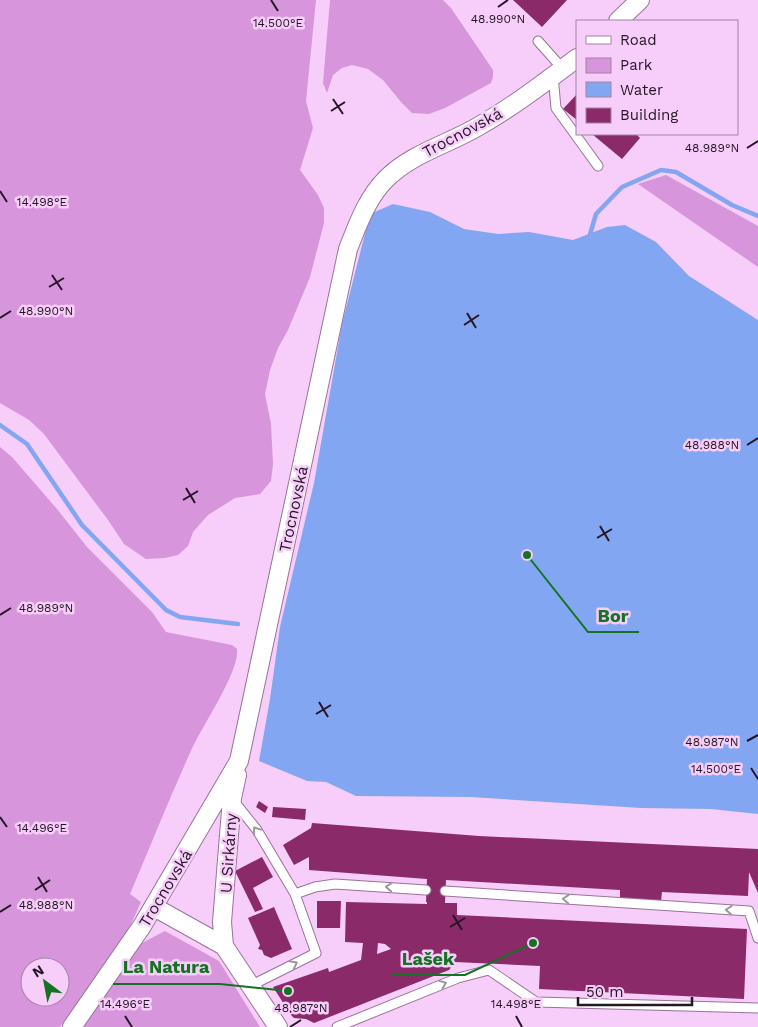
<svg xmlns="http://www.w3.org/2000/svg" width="758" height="1027" font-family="'Work Sans',sans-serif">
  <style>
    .green { fill: #d795db; fill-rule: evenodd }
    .water { fill: #83a6f2 }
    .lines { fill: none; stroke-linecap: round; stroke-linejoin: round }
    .stream { stroke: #83a6f2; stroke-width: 4.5 }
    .building { fill: #8b2a69; fill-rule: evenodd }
    .service-casing { stroke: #98739a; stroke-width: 11 }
    .minor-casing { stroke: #98739a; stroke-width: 20 }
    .service { stroke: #fff; stroke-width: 9 }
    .minor { stroke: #fff; stroke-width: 18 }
    .oneway { stroke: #9c969d }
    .ticks { fill: none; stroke: #241625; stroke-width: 2 }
    .labels { text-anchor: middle; stroke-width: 5; stroke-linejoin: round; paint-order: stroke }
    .street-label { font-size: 16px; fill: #241625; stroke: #f7cdf9 }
    .ticks-label { font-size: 12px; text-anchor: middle; fill: #241625; stroke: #f7cdf9; stroke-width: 5; stroke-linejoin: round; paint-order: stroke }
    .leader { fill: none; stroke: #137322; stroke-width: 2 }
    .callout-dot { fill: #137322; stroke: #f7cdf9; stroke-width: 2 }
    .callout-label { font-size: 18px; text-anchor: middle; font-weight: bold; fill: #137322; stroke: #f7cdf9; stroke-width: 5; stroke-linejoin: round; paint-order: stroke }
  </style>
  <rect width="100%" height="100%" fill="#f7cdf9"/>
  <path class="green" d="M 0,0 L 316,0 L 306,101 L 313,128 L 300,170 L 318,195 L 324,208 L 324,223 L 310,277 L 288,330 L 278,348 L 270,370 L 265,394 L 271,424 L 273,464 L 271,481 L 260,494 L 235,498 L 208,515 L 193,532 L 188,546 L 178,555 L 165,558 L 146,559 L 124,544 L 108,520 L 44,434 L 29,420 L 0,403 Z
    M 330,0 L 443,0 L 451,8 L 493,70 L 493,77 L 491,83 L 445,108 L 429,114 L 412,113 L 401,102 L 383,80 L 368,69 L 352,65 L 342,68 L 333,75 L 327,93 L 323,83 Z
    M 666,175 L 758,226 L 758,267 L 638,184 Z
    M 0,447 L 12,457 L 57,509 L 87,547 L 152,612 L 166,632 L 232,645 L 237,649 C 240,672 200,729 190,753 C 169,799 150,847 130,894 L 141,902 L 127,933 L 60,1027 L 0,1027 ZM 30,967 L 60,967 L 60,997 L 30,997 Z
    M 165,931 L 219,961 L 260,1027 L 84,1027 L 140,944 Z"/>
  <path class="water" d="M 393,204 L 430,212 L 464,229 L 498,234 L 529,232 L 573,240 L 607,227 L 625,225 L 656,242 L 689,276 L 758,320 L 758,814 L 711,809 L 641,808 L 471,797 L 356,796 L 326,782 L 307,781 L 259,761 L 270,699 L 280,627 L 314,483 L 342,324 L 370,214 Z"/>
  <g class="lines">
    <path class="stream" d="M 589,238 L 596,214 L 622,187 L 661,170 L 676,172 L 732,205 L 758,216
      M 0,425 L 27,444 L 82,525 L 166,610 L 180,617 L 238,624"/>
  </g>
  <path class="building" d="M 513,0 L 567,0 L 542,27 Z
    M 577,94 L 577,120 L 563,109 Z
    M 592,134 L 636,134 L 640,138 L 622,159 Z
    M 259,801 L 268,807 L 265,813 L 256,807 Z
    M 273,807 L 306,809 L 305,820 L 272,817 Z
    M 312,823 L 479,836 L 758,849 L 758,893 L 749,872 L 748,896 L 662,892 L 661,901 L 620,899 L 620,890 L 446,880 L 445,903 L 457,903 L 457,915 L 747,929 L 744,999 L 539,989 L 540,966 L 455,962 L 449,970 L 314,1023 L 306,1019 L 294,1018 L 291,1015 L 273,987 L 328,968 L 329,972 L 361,960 L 363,943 L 345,942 L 346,902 L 427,904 L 427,902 L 426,902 L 427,879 L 309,870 L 309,857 L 294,865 L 283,845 L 311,828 ZM 378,943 L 385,944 L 391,949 L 377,954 Z
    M 262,857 L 273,877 L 253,888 L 263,909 L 255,912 L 235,871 Z
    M 317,901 L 341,901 L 340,928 L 317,928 Z
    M 274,907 L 292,949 L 271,958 L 264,955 L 262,950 L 258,949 L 260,945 L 248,918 Z"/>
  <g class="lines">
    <defs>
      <path id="service" d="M 538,41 L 562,68
        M 553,76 L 556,108 L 598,166
        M 233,800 L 257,830 L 295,894 L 316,953 L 250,986
        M 445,891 L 749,911 L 758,938
        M 295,894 L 315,887 L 335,884 L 426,890
        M 337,1027 L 458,978 L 489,970 L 536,1002 L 758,1008"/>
      <path id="minor" d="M 618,21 L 640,0
        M 237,775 L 232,798 L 222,922 L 224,946 L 278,1027
        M 154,907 L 224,946
        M 72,1027 L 142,926 L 239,761 L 348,249 C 358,224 367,198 386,179 C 412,153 449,144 479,126 C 514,106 545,82 577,58"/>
    </defs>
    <use href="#service" class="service-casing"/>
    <use href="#minor" class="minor-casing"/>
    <use href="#service" class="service"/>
    <use href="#minor" class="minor"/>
  </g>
  <defs><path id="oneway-chevron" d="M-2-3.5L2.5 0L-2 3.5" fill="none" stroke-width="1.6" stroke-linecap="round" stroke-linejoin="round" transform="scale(1.25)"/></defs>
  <g class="oneway">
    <use href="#oneway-chevron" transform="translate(256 830) rotate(-124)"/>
    <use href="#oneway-chevron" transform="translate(389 887) rotate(-176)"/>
    <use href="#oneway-chevron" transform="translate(566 899) rotate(-176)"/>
    <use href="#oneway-chevron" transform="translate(729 910) rotate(-176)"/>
    <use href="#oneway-chevron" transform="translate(294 964) rotate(-27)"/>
    <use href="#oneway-chevron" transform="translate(443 984) rotate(-22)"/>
  </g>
  <path class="ticks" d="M 271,0 L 278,11M 498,7 L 508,0M 333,99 L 343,114M 331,111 L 345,102M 747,148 L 758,141M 0,191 L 7,202M 52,275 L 62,290M 49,287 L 64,278M 467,313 L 476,328M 0,318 L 11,311M 464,325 L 479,315M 747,445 L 758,438M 186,488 L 195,503M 183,500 L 198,491M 600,526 L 609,541M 597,538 L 612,529M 0,615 L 11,608M 319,702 L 328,717M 316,714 L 331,705M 747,741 L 758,735M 751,768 L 758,779M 0,817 L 7,827M 38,877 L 47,892M 35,890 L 50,880M 0,912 L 11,905M 453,915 L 462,930M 450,927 L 465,918M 125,1016 L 132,1027M 516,1016 L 522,1027M 290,1027 L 301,1020"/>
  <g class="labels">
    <g class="street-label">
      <text transform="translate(462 132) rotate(-28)" y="6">Trocnovská</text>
      <text transform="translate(293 509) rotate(-78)" y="6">Trocnovská</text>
      <text transform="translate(228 853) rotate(-86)" y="6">U Sirkárny</text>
      <text transform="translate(165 888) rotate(-59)" y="6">Trocnovská</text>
    </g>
  </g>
  <g class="ticks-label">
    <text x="498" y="23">48.990°N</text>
    <text x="278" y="27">14.500°E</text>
    <text x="712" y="152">48.989°N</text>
    <text x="42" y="206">14.498°E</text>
    <text x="46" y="315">48.990°N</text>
    <text x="712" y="449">48.988°N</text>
    <text x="46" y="612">48.989°N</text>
    <text x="712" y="746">48.987°N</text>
    <text x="716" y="773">14.500°E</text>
    <text x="42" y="832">14.496°E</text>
    <text x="46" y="909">48.988°N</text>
    <text x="125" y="1008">14.496°E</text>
    <text x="516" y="1008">14.498°E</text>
    <text x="301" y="1012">48.987°N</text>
  </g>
  <path class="leader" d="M527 555L588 632H639M533 943L465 975H392M288 991L220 984H113"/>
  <g class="callout-dot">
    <circle cx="527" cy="555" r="5"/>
    <circle cx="533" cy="943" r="5"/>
    <circle cx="288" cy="991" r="5"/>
  </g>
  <g class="callout-label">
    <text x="613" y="622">Bor</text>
    <text x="428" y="965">Lašek</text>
    <text x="166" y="973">La Natura</text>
  </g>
  <rect x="576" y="20" width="162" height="115" fill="#f7cdf9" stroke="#a384a4"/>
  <rect x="586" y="36" width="25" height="8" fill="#ffffff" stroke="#a384a4"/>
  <text x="620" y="45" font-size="15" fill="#241625">Road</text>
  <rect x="586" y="58" width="25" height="15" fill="#d795db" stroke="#a384a4"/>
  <text x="620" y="70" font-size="15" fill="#241625">Park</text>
  <rect x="586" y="82" width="25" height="15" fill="#83a6f2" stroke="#a384a4"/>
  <text x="620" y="95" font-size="15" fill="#241625">Water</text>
  <rect x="586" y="108" width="25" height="15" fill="#8b2a69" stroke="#a384a4"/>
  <text x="620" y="120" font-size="15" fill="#241625">Building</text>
  <g transform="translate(45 982) rotate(328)"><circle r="24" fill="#f7cdf9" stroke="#a384a4"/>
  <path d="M0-4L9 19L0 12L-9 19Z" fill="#137322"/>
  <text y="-8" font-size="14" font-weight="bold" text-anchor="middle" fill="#241625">N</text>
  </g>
  <path d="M578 997v8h114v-8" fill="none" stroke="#241625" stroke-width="2.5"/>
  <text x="586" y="997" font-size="15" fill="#241625" stroke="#f7cdf9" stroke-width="4" paint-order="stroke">50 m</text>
</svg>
